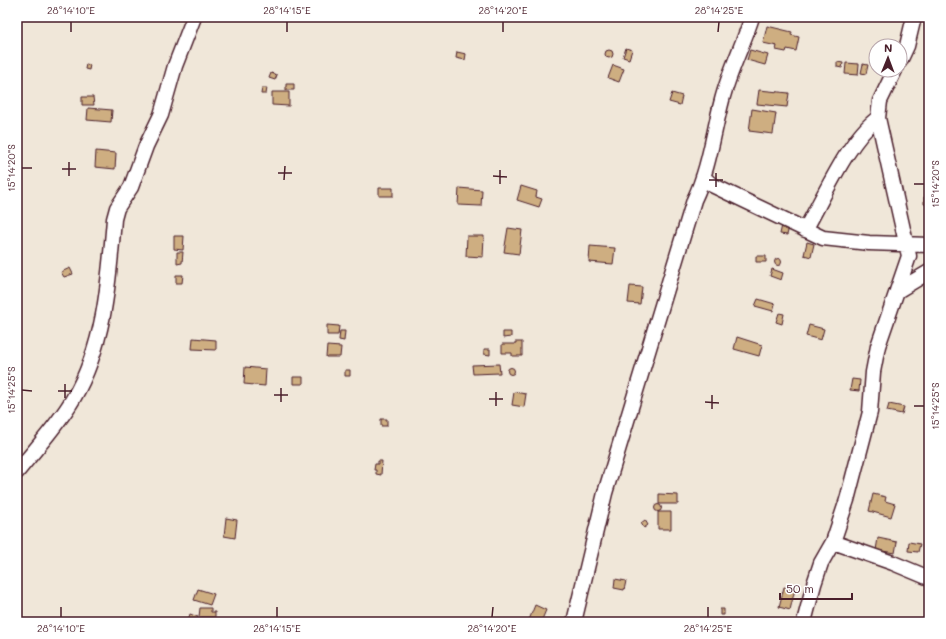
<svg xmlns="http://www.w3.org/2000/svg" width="946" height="639" font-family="Mali,sans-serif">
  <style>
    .building { fill: #ceae81; stroke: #4a1f2b }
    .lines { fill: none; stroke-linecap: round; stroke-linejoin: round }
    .minor-casing { stroke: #4a1f2b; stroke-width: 17 }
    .minor { stroke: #fff; stroke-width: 14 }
    .ticks { fill: none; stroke: #4a1f2b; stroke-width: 1.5 }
    .neatline { fill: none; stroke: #4a1f2b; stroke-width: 1.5 }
    .ticks-label { font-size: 10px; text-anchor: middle; fill: #4a1f2b }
  </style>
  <rect width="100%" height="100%" fill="#f0e7d9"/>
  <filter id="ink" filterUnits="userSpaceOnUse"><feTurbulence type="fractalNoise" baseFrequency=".025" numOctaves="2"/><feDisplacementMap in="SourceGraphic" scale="8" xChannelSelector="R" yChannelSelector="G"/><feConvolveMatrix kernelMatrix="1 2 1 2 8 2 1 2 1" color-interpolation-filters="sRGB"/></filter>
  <g filter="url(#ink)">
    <path class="building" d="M 411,17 L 429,17 L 429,20 Z
      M 767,26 L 792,32 L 791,35 L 799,37 L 796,51 L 787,49 L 786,52 L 776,50 L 777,46 L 763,43 Z
      M 626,48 L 632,50 L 629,59 L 623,57 Z
      M 750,50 L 768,55 L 765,65 L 747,60 Z
      M605 54a4 4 0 1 1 8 0a4 4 0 1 1-8 0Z
      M 457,52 L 466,54 L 465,60 L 456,58 Z
      M 837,62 L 843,63 L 842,68 L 837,67 Z
      M 846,63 L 859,64 L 858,75 L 845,74 Z
      M 86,64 L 90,65 L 89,70 L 85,69 Z
      M 863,64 L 868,65 L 866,74 L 861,73 Z
      M 613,65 L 624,69 L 619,82 L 608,78 Z
      M 271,73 L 277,75 L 275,80 L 269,78 Z
      M 286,84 L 294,84 L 294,90 L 286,90 Z
      M 262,88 L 267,88 L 266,94 L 261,94 Z
      M 759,90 L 789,93 L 787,107 L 757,104 Z
      M 272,92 L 289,92 L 289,106 L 272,105 Z
      M 672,93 L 682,96 L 680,105 L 669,102 Z
      M 82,97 L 93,97 L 94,105 L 82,105 Z
      M 88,108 L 112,110 L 111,122 L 87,120 Z
      M 752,109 L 776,113 L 773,134 L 749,131 Z
      M 96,151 L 116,153 L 115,169 L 95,167 Z
      M 521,186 L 537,191 L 536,197 L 542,199 L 539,207 L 517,200 Z
      M 379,188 L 393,188 L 393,196 L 379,196 Z
      M 459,188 L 482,190 L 481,206 L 458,205 Z
      M 924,197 L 929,197 L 929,205 L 924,204 Z
      M 782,225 L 789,227 L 787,235 L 780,234 Z
      M 508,228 L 522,230 L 519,254 L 504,252 Z
      M 174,236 L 184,236 L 183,250 L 174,249 Z
      M 467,236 L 484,236 L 483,257 L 466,256 Z
      M 807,242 L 814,244 L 811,257 L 804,255 Z
      M 590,246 L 615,248 L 613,264 L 589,262 Z
      M 177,252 L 183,252 L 182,263 L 177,264 Z
      M 756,256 L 766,256 L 766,262 L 756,262 Z
      M774.5 262a3.5 3.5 0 1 1 7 0a3.5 3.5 0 1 1-7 0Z
      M 70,268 L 73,274 L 64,277 L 61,272 Z
      M 772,269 L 783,273 L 781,280 L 770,276 Z
      M 176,275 L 183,275 L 182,283 L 176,283 Z
      M 630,286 L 642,287 L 640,304 L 628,303 Z
      M 758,299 L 775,304 L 773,311 L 755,306 Z
      M 779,313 L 784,314 L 782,324 L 776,322 Z
      M 327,325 L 339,326 L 338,335 L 327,335 Z
      M 809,325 L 824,329 L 821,340 L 806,336 Z
      M 340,331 L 345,331 L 344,341 L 339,340 Z
      M 503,332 L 511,332 L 511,337 L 503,338 Z
      M 737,337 L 762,345 L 759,356 L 734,349 Z
      M 193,338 L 216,340 L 216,350 L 192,349 Z
      M 515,342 L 522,342 L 522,356 L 512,356 L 512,353 L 502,353 L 502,344 L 515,344 Z
      M 327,346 L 341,347 L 340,357 L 326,357 Z
      M 484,349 L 490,349 L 490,355 L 484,354 Z
      M 499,364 L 500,373 L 473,374 L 472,365 Z
      M 245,367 L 266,369 L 265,386 L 244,384 Z
      M507.5 371a3.5 3.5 0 1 1 7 0a3.5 3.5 0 1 1-7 0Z
      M 345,370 L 350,370 L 350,376 L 345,376 Z
      M 293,377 L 303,377 L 303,384 L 293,384 Z
      M 852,379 L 860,380 L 859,391 L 850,390 Z
      M 514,392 L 526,394 L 524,407 L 512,405 Z
      M 889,404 L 904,407 L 902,414 L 887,411 Z
      M 381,419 L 387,419 L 387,426 L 381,426 Z
      M 378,461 L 382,461 L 381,475 L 376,474 L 376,470 L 374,470 L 375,464 L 378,464 Z
      M 659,494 L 678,495 L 678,504 L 659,504 Z
      M 873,494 L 886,497 L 885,501 L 895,504 L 891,517 L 869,511 Z
      M654.5 508a3.5 3.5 0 1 1 7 0a3.5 3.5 0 1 1-7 0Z
      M 658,512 L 671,512 L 671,529 L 658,529 Z
      M 226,518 L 237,520 L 235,538 L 224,536 Z
      M 645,520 L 648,525 L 644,528 L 641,523 Z
      M 878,538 L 897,542 L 895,553 L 876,550 Z
      M 909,542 L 920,544 L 918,552 L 908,551 Z
      M 615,579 L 626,581 L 624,590 L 614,588 Z
      M 784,587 L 795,589 L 790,610 L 779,607 Z
      M 198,589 L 214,594 L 210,605 L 194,600 Z
      M 535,605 L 546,610 L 541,622 L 529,620 Z
      M 200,608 L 211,608 L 211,612 L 215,612 L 215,617 L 199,617 Z
      M 720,609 L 724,609 L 724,615 L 720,615 Z
      M 190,614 L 198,617 L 196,622 L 188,620 Z"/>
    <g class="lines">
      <defs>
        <path id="minor" d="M 900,61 L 907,46 L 914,17
          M 703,177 L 712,185 L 823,238 L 869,243 L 929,245
          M 805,230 C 824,197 848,140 878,118
          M 899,290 L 929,272
          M 17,472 C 36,448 58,425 73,399 C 105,345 109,280 114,219 L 117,208 L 131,187 L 146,146 L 161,115 L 175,66 L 194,17
          M 833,542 L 893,563 L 929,578
          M 574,622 L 605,493 L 694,200 C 709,169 713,134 722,100 C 729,72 743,45 752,17
          M 804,622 L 814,584 L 821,563 L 833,542 L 847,500 L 870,412 L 873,372 L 878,346 L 909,256 L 878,118 L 880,101 L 895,70"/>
      </defs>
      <use href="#minor" class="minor-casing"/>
      <use href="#minor" class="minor"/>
    </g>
  </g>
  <path class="ticks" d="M 71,32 L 71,22M 287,32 L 287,22M 503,32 L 503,22M 718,32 L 719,22M 22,168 L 32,168M 62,169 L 76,169M 278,173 L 292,173M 69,176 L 69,162M 493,176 L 507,177M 284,180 L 285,166M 709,180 L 723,180M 500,184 L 500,170M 914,184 L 924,184M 716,187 L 716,173M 22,390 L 32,391M 58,391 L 72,391M 274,395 L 288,395M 65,398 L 65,384M 489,399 L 503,399M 281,402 L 281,388M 705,402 L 719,403M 496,406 L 496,392M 914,406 L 924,406M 712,409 L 712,395M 61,617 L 61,607M 277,617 L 277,607M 492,617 L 493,607M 708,617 L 708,607"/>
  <rect width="946" height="639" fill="none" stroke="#fff" stroke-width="44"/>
  <g transform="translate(888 58) rotate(1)"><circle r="19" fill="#ffffff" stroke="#b7a5aa"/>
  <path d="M0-3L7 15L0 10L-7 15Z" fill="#4a1f2b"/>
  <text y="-6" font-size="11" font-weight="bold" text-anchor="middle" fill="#4a1f2b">N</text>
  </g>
  <path d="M780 593v6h72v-6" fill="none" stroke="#4a1f2b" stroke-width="2"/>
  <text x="786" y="593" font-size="12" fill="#4a1f2b" stroke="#ffffff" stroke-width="3" paint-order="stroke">50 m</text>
  <rect x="22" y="22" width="902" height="595" class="neatline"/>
  <g class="ticks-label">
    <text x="71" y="14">28°14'10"E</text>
    <text x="287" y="14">28°14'15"E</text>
    <text x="503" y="14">28°14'20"E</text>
    <text x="719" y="14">28°14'25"E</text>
    <text transform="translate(11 168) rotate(-90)" y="4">15°14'20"S</text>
    <text transform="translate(935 184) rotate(-90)" y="4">15°14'20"S</text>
    <text transform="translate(11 390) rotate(-90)" y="4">15°14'25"S</text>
    <text transform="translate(935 406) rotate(-90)" y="4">15°14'25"S</text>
    <text x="61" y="632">28°14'10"E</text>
    <text x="277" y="632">28°14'15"E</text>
    <text x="492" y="632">28°14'20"E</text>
    <text x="708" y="632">28°14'25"E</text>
  </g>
</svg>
